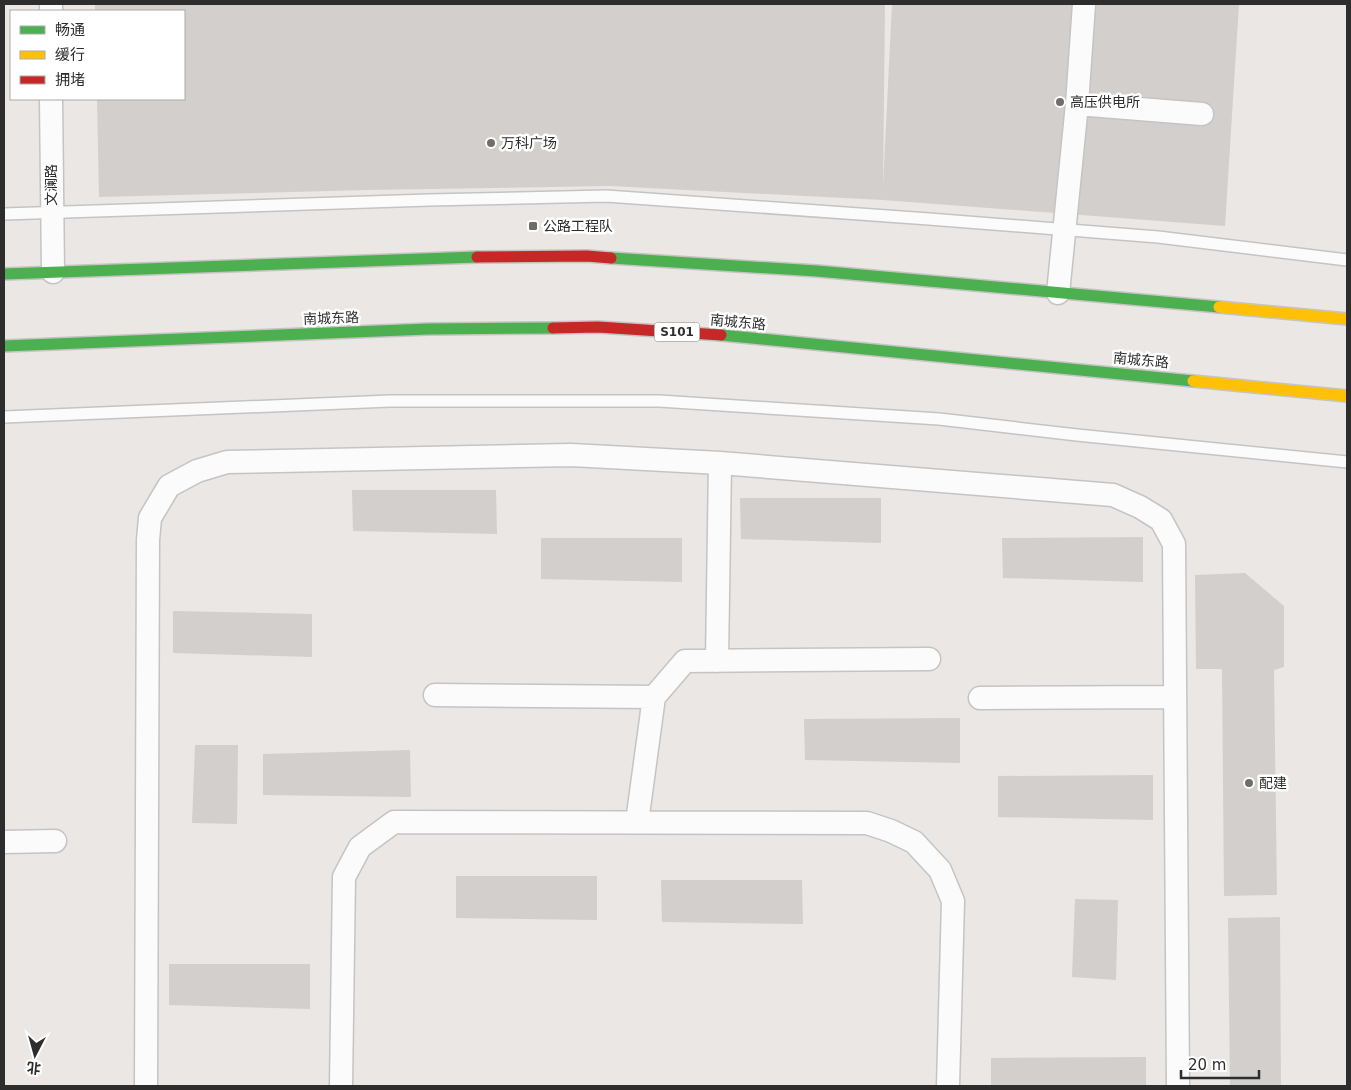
<svg xmlns="http://www.w3.org/2000/svg" width="1351" height="1090" font-family="'DejaVu Sans','Noto Sans SC',sans-serif">
  <style>
    .building { fill: #d2cfcd }
    .lines { fill: none; stroke-linecap: round; stroke-linejoin: round }
    .lane-casing { stroke: #c5c4c4; stroke-width: 14 }
    .street-casing { stroke: #c5c4c4; stroke-width: 25 }
    .fast-casing { stroke: #c6c4c3; stroke-width: 14 }
    .slow-casing { stroke: #c6c4c3; stroke-width: 14 }
    .jam-casing { stroke: #c6c4c3; stroke-width: 14 }
    .lane { stroke: #fcfbfb; stroke-width: 11 }
    .street { stroke: #fcfbfb; stroke-width: 22 }
    .fast { stroke: #4caf50; stroke-width: 11 }
    .slow { stroke: #ffc107; stroke-width: 11 }
    .jam { stroke: #c62828; stroke-width: 11 }
    .poi-dot { fill: #6f6e6d; stroke: #fff; stroke-width: 2 }
    .labels { text-anchor: middle; stroke-width: 5; stroke-linejoin: round; paint-order: stroke }
    .shield { fill: #fff; stroke: #6c6c6c; stroke-width: 1 }
    .shield-label { font-size: 12px; font-weight: bold; fill: #2d2d2d }
    .poi-label { font-size: 14px; fill: #2d2d2d; stroke: #fff; text-anchor: start }
    .street-label { font-size: 14px; fill: #2d2d2d; stroke: #fff }
  </style>
  <rect width="100%" height="100%" fill="#eae7e4"/>
  <path class="building" d="M 95,4 L 885,4 L 883,186 L 892,4 L 1239,4 L 1225,226 L 883,200 L 610,186 L 366,190 L 99,197 L 97,99 L 184,99 L 184,11 L 95,11 Z
    M 352,490 L 496,490 L 497,534 L 353,531 Z
    M 740,498 L 881,498 L 881,543 L 741,539 Z
    M 1143,537 L 1143,582 L 1003,578 L 1002,538 Z
    M 541,538 L 682,538 L 682,582 L 541,579 Z
    M 1245,573 L 1284,606 L 1284,667 L 1274,670 L 1277,895 L 1224,896 L 1222,669 L 1196,669 L 1195,575 Z
    M 173,611 L 312,614 L 312,657 L 173,653 Z
    M 960,718 L 960,763 L 805,760 L 804,719 Z
    M 195,745 L 238,745 L 237,824 L 192,823 Z
    M 410,750 L 411,797 L 263,795 L 263,754 Z
    M 1153,775 L 1153,820 L 998,817 L 998,776 Z
    M 456,876 L 597,876 L 597,920 L 456,918 Z
    M 661,880 L 802,880 L 803,924 L 662,922 Z
    M 1075,899 L 1118,900 L 1116,980 L 1072,977 Z
    M 1280,917 L 1281,1086 L 1230,1086 L 1228,918 Z
    M 169,964 L 310,964 L 310,1009 L 169,1005 Z
    M 1146,1057 L 1146,1086 L 991,1086 L 991,1058 Z"/>
  <g class="lines">
    <defs>
      <path id="lane" d="M 4,214 L 429,200 L 606,196 L 929,219 L 1158,237 L 1347,260
        M 4,417 L 390,401 L 659,401 L 939,419 L 1077,435 L 1347,462"/>
      <path id="street" d="M 51,4 L 51,11
        M 51,99 L 53,272
        M 1077,104 L 1202,114
        M 1058,293 L 1077,104 L 1084,4
        M 717,661 L 720,463
        M 435,695 L 654,697
        M 980,698 L 1175,697
        M 637,822 L 654,697 L 685,661 L 929,659
        M 4,842 L 55,841
        M 146,1086 L 148,540 L 150,518 L 169,486 L 197,471 L 227,462 L 571,455 L 720,463 L 1113,495 L 1140,507 L 1161,520 L 1174,544 L 1178,1086
        M 341,1086 L 344,877 L 360,847 L 394,822 L 867,823 L 891,831 L 914,842 L 940,870 L 953,901 L 948,1086"/>
      <path id="fast" d="M 611,258 L 817,271 L 1219,307
        M 4,274 L 477,257
        M 721,335 L 1193,381
        M 4,346 L 428,329 L 553,328"/>
      <path id="slow" d="M 1219,307 L 1347,319
        M 1193,381 L 1347,396"/>
      <path id="jam" d="M 477,257 L 587,256 L 611,258
        M 553,328 L 598,327 L 721,335"/>
    </defs>
    <use href="#lane" class="lane-casing"/>
    <use href="#street" class="street-casing"/>
    <use href="#fast" class="fast-casing"/>
    <use href="#slow" class="slow-casing"/>
    <use href="#jam" class="jam-casing"/>
    <use href="#lane" class="lane"/>
    <use href="#street" class="street"/>
    <use href="#fast" class="fast"/>
    <use href="#slow" class="slow"/>
    <use href="#jam" class="jam"/>
  </g>
  <g class="poi-dot">
    <circle cx="1060" cy="102" r="5"/>
    <circle cx="491" cy="143" r="5"/>
    <rect x="528" y="221" width="10" height="10" rx="2.5"/>
    <circle cx="1249" cy="783" r="5"/>
  </g>
  <g class="labels">
    <rect class="shield" x="654.5" y="322.5" width="45" height="19" rx="4"/>
    <g class="shield-label">
      <text x="677" y="336">S101</text>
    </g>
    <g class="poi-label">
      <text x="1070" y="107">高压供电所</text>
      <text x="501" y="148">万科广场</text>
      <text x="543" y="231">公路工程队</text>
      <text x="1259" y="788">配建</text>
    </g>
    <g class="street-label">
      <text transform="translate(51 185) rotate(-90)" y="5">文澜路</text>
      <text transform="translate(331 318) rotate(-2)" y="5">南城东路</text>
      <text transform="translate(738 322) rotate(5)" y="5">南城东路</text>
      <text transform="translate(1141 360) rotate(5)" y="5">南城东路</text>
    </g>
  </g>
  <rect width="1351" height="1090" fill="none" stroke="#2d2d2d" stroke-width="10"/>
  <rect x="10" y="10" width="175" height="90" fill="#ffffff" stroke="#ababab"/>
  <rect x="20" y="26" width="25" height="8" fill="#4caf50" stroke="#ababab"/>
  <text x="55" y="35" font-size="15" fill="#2d2d2d">畅通</text>
  <rect x="20" y="51" width="25" height="8" fill="#ffc107" stroke="#ababab"/>
  <text x="55" y="60" font-size="15" fill="#2d2d2d">缓行</text>
  <rect x="20" y="76" width="25" height="8" fill="#c62828" stroke="#ababab"/>
  <text x="55" y="85" font-size="15" fill="#2d2d2d">拥堵</text>
  <g transform="translate(35 1055) rotate(186)" stroke="#ffffff" stroke-width="4" paint-order="stroke">
  <path d="M0-4L9 19L0 12L-9 19Z" fill="#2d2d2d"/>
  <text y="-8" font-size="14" font-weight="bold" text-anchor="middle" fill="#2d2d2d">北</text>
  </g>
  <path d="M1181 1070v8h78v-8" fill="none" stroke="#2d2d2d" stroke-width="2.5"/>
  <text x="1188" y="1070" font-size="15" fill="#2d2d2d" stroke="#ffffff" stroke-width="4" paint-order="stroke">20 m</text>
</svg>
